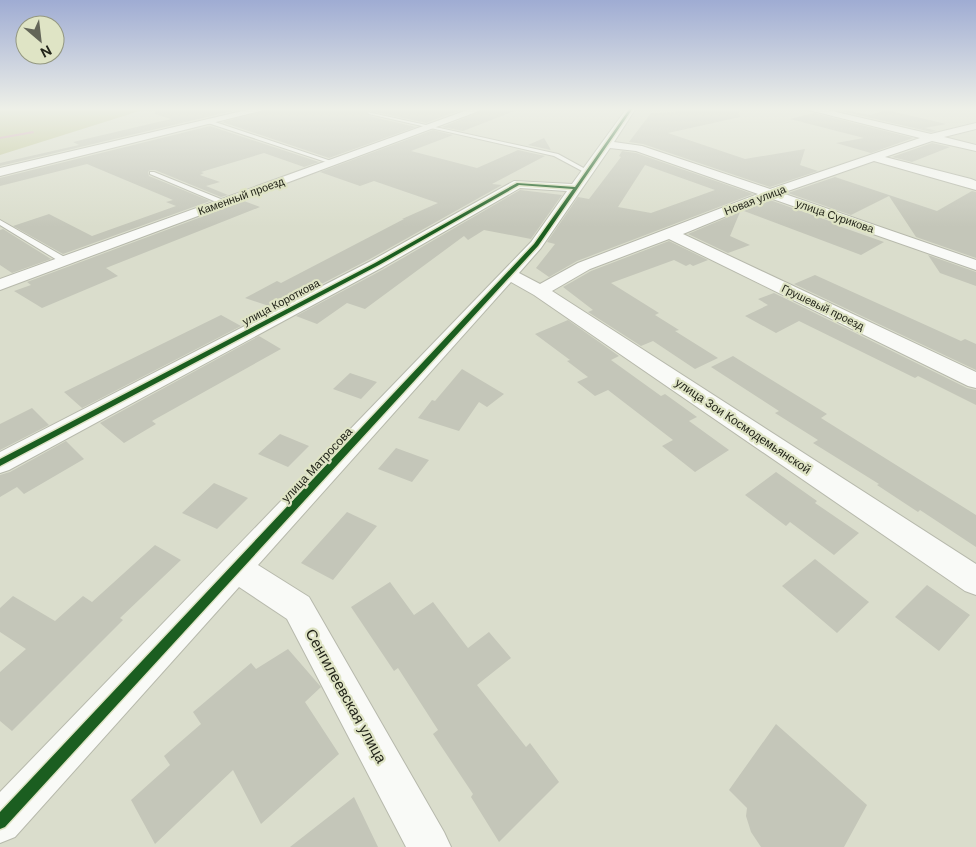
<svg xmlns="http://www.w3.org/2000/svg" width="976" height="847" font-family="'DM Sans',sans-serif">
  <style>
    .forest { fill: #c0c697 }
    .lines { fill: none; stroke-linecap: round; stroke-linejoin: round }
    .stream { fill: #d1a0b4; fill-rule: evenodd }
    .building { fill: #c4c6b9; fill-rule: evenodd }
    .lane-casing { stroke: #b7b9ac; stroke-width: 2 }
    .street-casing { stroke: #b7b9ac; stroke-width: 2 }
    .lane { fill: #f9faf7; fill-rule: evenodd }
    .street { fill: #f9faf7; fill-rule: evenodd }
    .cycleway-casing { stroke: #dfe4c5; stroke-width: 3 }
    .cycleway { fill: #1b5e20; fill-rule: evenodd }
    .labels { text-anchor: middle; stroke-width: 4.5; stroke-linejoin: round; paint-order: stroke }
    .far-street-label { font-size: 11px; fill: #23251a; stroke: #dfe4c5 }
    .street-label { font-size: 12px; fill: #23251a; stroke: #dfe4c5 }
    .near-street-label { font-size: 15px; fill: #23251a; stroke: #dfe4c5 }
  </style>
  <rect width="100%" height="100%" fill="#daddcc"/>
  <path class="forest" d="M 0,108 L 149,108 L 0,155 Z"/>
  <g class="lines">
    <path class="stream" d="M 33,131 L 34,133 L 0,139 L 0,137 Z"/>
  </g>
  <path class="building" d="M 156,108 L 245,108 L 0,166 L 0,163 L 79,145 L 73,142 L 171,119 L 155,114 Z
    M 274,108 L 466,108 L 426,123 L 366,110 L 369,116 L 416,127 L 329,158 L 222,122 Z
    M 489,108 L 517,108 L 517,110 L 463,131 L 442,127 Z
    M 686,108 L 739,108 L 740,117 L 668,133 L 745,159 L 805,149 L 800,165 L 818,171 L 770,187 L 643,144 L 629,142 L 651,113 L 675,112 Z
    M 835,108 L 870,115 L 887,110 L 946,124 L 925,128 L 937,131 L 931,132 L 832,109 Z
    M 814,113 L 913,138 L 871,153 L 836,143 L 864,138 L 790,119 Z
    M 210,126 L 319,162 L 304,167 L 264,153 L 201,172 L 204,173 L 200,175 L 220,182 L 206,186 L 228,195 L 221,197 L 155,170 L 150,170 L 148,172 L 149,176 L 210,201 L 63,254 L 13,226 L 49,214 L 92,236 L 176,206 L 166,202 L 173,200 L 87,164 L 0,186 L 0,178 Z
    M 433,130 L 453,135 L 411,151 L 477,168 L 518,150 L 545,156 L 492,184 L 502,185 L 370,259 L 275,308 L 245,298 L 277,281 L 281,283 L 404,219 L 402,219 L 438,203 L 374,181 L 360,186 L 320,172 Z
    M 544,138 L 551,150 L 528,145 Z
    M 932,143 L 950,147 L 912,162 L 892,157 Z
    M 622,151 L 636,153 L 753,194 L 577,261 L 549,277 L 536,268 L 555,244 L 547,242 L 578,197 L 589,199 L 621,157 L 619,156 ZM 645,165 L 715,190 L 651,213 L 618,207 Z
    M 835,177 L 937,211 L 972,191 L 976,192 L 976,258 L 916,237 L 889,196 L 851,215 L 788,193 Z
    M 520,190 L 562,195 L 531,239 L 484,230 L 468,240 L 464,236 L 365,309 L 347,303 L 317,324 L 296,316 L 384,269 Z
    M 770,200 L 835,223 L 833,224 L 884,242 L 861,255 L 744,211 Z
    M 244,201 L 260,207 L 106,268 L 118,276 L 42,308 L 14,291 L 31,285 L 27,282 Z
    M 740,212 L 730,236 L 750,245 L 728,253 L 688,234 Z
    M 3,229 L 51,259 L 12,273 L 0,265 L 0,230 Z
    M 669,241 L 708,260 L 693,266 L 690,264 L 686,266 L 674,260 L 611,283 L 659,313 L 655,315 L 679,330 L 675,331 L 718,358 L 695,369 L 653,341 L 641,346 L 588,312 L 593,310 L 563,287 L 591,271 Z
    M 928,255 L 976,272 L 976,286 L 940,273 Z
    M 815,275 L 961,341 L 965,339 L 976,344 L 976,370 L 794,284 Z
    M 774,293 L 967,388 L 976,390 L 976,405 L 918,376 L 915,378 L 799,321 L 776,333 L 745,316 L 768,305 L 758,299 Z
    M 221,315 L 241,326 L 82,408 L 64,392 Z
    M 568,320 L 619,356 L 611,360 L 661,396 L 665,394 L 697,417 L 689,421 L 729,450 L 695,472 L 662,446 L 673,440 L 608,390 L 595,396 L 577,382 L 588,377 L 567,361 L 570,360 L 535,334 Z
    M 259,336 L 281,349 L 152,421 L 156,424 L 124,443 L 100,423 Z
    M 733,356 L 827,414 L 821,418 L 976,515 L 976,547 L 920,510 L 918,512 L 877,485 L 879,484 L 813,443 L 818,440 L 775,413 L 779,411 L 711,367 Z
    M 462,369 L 504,394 L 487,407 L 479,402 L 459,431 L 418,418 L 432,400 L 435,401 Z
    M 350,373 L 377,382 L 361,399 L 333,389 Z
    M 32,408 L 49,425 L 0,450 L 0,424 Z
    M 280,434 L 309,446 L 288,467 L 258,454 Z
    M 66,441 L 84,459 L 24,494 L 17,487 L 0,497 L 0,475 L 10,472 Z
    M 396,448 L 429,460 L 412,482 L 378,469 Z
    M 776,472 L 817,501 L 815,503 L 859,533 L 834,555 L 790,522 L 786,526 L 745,495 Z
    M 214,483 L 248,498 L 217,529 L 182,513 Z
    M 347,512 L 377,526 L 333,580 L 301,563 Z
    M 155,545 L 181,560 L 120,618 L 123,620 L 12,731 L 0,721 L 0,672 L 26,649 L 0,632 L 0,608 L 13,596 L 55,621 L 83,596 L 92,602 Z
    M 815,559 L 869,602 L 837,633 L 782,586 Z
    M 390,582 L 414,615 L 433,602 L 468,648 L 489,632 L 511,658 L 477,685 L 526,747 L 530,743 L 559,782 L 499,842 L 471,797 L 473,794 L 433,734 L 438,730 L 398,668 L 394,671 L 351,607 Z
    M 927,585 L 970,615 L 939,651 L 895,617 Z
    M 288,649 L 321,687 L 305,702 L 339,754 L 261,824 L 233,770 L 155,844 L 131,800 L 170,765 L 164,756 L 201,724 L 193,712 L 251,663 L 256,669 Z
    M 776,724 L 867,805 L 844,847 L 761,847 L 751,832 L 746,816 L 747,808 L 729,790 Z
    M 354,797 L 378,847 L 290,847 Z"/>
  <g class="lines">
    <defs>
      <path id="lane" d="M 367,112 L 558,154 L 589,171 L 584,172 L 554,156 L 369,114 Z
        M 208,121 L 212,121 L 337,163 L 332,164 L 208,123 Z
        M 150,172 L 154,172 L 228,202 L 221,204 L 150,174 Z
        M 0,220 L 68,259 L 69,261 L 62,263 L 0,225 Z"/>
      <path id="street" d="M 255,108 L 272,108 L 0,176 L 0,168 Z
        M 473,108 L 487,108 L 0,290 L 0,279 Z
        M 627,108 L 636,108 L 614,142 L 642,146 L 770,189 L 920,138 L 801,108 L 819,108 L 931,134 L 976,123 L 976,129 L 944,137 L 976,145 L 976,151 L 932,141 L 885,157 L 971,179 L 976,181 L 976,190 L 874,161 L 782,193 L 976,260 L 976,270 L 770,198 L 683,234 L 976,372 L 976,388 L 968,386 L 669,239 L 590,269 L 552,291 L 976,564 L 976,595 L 965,591 L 534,295 L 511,282 L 258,565 L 309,597 L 444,832 L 451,847 L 406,847 L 287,619 L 239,587 L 15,837 L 0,843 L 0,792 L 531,242 L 567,191 L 520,188 L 383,267 L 9,470 L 0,473 L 0,452 L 371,261 L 514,181 L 572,184 ZM 610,148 L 636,151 L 758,194 L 578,263 L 540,284 L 519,273 L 541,248 Z"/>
    </defs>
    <use href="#lane" class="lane-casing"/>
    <use href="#street" class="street-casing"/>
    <use href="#lane" class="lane"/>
    <use href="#street" class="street"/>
    <defs>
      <path id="cycleway" d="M 630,108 L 633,108 L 538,246 L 5,827 L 0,829 L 0,812 L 534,244 L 573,189 L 519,185 L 379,265 L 0,466 L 0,459 L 375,263 L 517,183 L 575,187 Z"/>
    </defs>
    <use href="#cycleway" class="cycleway-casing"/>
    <use href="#cycleway" class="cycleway"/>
  </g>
  <linearGradient id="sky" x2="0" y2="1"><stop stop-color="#9facd3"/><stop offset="0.48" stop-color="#eef0e8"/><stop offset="1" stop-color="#eef0e8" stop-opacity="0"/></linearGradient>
  <rect width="976" height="227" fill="url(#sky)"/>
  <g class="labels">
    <g class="far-street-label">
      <text transform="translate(241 196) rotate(-20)" y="4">Каменный проезд</text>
      <text transform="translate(755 200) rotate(-21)" y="4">Новая улица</text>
      <text transform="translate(835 216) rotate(19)" y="4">улица Сурикова</text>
      <text transform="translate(281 302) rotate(-28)" y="4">улица Короткова</text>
      <text transform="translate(823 307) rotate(26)" y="4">Грушевый проезд</text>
    </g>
    <g class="street-label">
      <text transform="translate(743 426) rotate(34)" y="4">улица Зои Космодемьянской</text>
      <text transform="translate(317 465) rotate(-47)" y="4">улица Матросова</text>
    </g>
    <g class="near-street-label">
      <text transform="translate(346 696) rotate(61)" y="5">Сенгилеевская улица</text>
    </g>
  </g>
  <g transform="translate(40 40) rotate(152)"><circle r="24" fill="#dfe4c5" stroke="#949881"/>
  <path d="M0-4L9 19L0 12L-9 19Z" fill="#636558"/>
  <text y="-8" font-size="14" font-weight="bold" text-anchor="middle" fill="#23251a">N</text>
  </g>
</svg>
